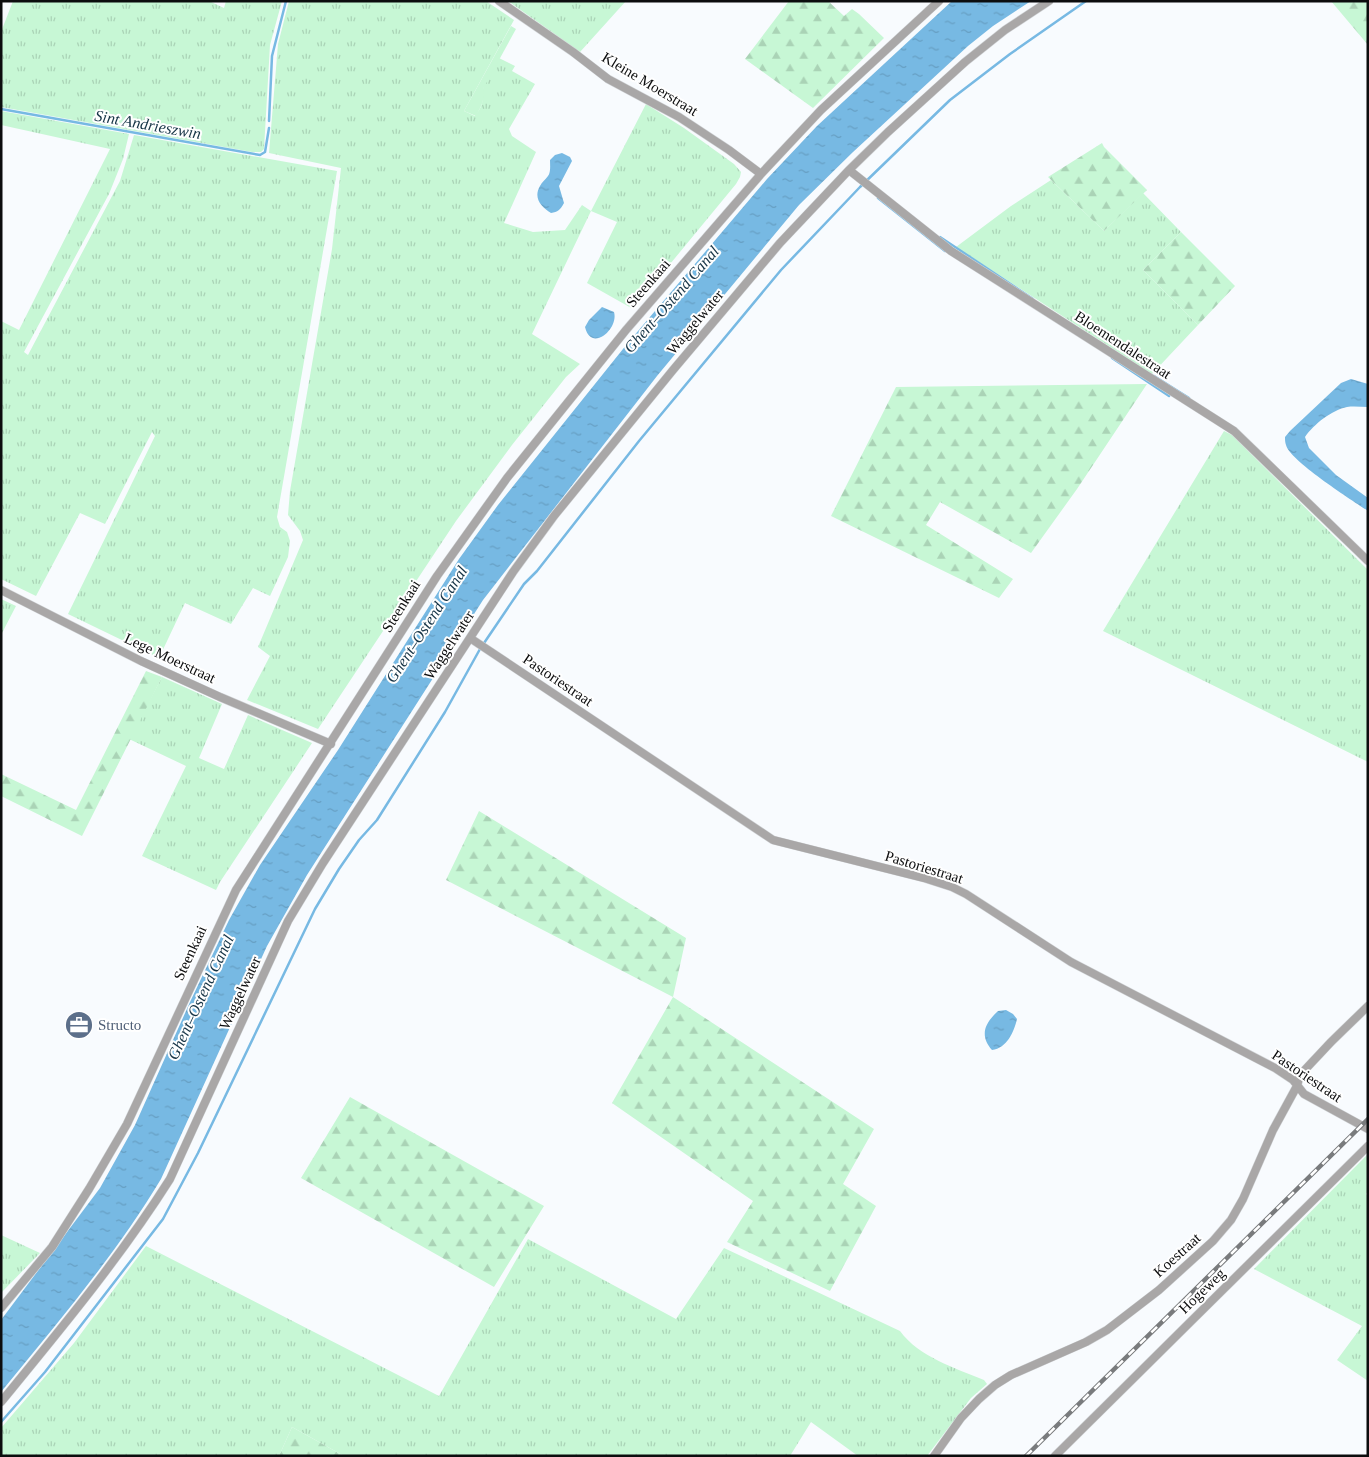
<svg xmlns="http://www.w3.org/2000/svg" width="1369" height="1457" font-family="Georgia,serif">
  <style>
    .grass { fill: url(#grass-tufts) }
    .forest { fill: url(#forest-firs) }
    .green { fill: #c7f7d5 }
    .water { fill: url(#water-ripples) }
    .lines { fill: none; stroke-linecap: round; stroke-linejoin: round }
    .stream { stroke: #77b9e3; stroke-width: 2.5 }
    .street-casing { stroke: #d2d5d8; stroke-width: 9 }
    .street { stroke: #a9a7a7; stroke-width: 8 }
    .rail-casing { stroke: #797b7d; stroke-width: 4.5 }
    .rail { stroke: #fff; stroke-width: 2.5; stroke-dasharray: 8; stroke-linecap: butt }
    .labels { text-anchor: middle; stroke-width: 4; stroke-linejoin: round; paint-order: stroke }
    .street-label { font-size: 15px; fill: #0c0d0e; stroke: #fff }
    .service-label { font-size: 15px; fill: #4e5e75; stroke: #fff; text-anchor: start }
    .water-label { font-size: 16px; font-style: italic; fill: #163446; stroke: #fff }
  </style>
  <defs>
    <pattern id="grass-tufts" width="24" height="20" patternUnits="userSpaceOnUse" patternTransform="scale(1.25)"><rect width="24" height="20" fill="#c7f7d5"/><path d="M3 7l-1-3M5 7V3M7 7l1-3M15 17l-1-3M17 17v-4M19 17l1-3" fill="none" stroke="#aad3b6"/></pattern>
    <pattern id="forest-firs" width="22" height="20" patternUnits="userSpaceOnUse" patternTransform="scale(1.25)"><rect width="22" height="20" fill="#c7f7d5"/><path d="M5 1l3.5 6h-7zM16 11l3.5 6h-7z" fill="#aad3b6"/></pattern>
    <pattern id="water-ripples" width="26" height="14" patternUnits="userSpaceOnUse" patternTransform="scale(1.25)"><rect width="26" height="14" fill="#77b9e3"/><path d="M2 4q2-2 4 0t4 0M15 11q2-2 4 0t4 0" fill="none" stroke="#669ec2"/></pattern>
  </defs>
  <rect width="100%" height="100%" fill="#f8fbfe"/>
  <path class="grass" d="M 13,1 L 209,1 L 224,8 L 226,1 L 282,1 L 270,45 L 264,149 L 261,152 L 252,152 L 1,107 L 1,32 Z
    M 289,1 L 486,1 L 514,20 L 464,111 L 475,116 C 484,104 482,103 483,90 C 483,83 495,66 499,58 L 515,66 L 512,71 L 535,84 L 509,129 L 512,136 L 536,152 L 504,223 L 533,232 L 565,230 L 582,205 L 591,211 L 646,104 L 684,128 L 734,164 L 741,172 L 740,177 L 736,184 L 633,309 L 587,283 L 617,222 L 591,211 L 532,334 L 580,364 L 566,377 L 512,445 L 456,521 L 318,729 L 247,700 L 270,656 L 258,647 L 303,540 L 300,531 L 288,515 L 290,491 L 332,249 L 341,168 L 269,153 L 278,44 Z
    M 508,1 L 626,1 L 580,52 Z
    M 1,111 L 129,134 L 123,159 L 109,194 L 24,352 L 28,355 L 120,181 L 134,135 L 337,171 L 277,517 L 280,527 L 287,532 L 290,541 L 288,557 L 270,596 L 253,588 L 231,624 L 185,603 L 159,658 L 68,614 L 155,436 L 152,432 L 105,524 L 80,513 L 36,596 L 1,579 L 1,321 L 19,330 L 110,149 L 1,125 Z
    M 1051,180 L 1104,231 L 1143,193 L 1181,232 L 1143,270 L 1198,325 L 1152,374 L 956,247 L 1011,206 Z
    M 1224,431 L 1232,435 L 1368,570 L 1368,762 L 1103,631 Z
    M 1,599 L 16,606 L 1,635 Z
    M 162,677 L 222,704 L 199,758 L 224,769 L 248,715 L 312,743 L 220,882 L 216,890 L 142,856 L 186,766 L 129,739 Z
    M 1368,1154 L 1368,1191 L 1366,1194 L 1368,1196 L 1368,1381 L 1337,1360 L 1362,1326 L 1254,1269 Z
    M 1,1235 L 40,1253 L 1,1293 Z
    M 528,1239 L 676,1319 L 724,1248 L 900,1331 C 919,1357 955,1368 984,1380 L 987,1384 L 971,1398 L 927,1456 L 858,1456 L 811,1422 L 790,1456 L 344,1456 L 292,1427 L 279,1456 L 1,1456 L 1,1428 L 74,1343 L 146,1246 L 439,1396 Z"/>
  <path class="forest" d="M 789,1 L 828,1 L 844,16 L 852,9 L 859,14 L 884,38 L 813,108 L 745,59 Z
    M 1331,1 L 1368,1 L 1368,45 Z
    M 1102,143 L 1104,147 L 1147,190 L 1104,231 L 1048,177 Z
    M 1181,232 L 1235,286 L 1198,325 L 1143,270 Z
    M 1147,384 L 1077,489 L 1031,553 L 940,502 L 926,525 L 1013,579 L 999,598 L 831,516 L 896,387 Z
    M 146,671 L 162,677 L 82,836 L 1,796 L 1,774 L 76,810 Z
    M 479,811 L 686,938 L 673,997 L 874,1129 L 843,1184 L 876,1206 L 830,1291 L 727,1242 L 753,1201 L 612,1103 L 673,997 L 446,880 Z
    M 350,1097 L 544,1206 L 494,1287 L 301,1178 Z
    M 292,1427 L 344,1456 L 279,1456 Z"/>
  <path class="green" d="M 511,26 L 516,29 L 483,89 C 485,100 481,107 476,116 L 464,111 Z"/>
  <path class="water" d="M 952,1 L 1031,1 L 993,26 L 968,46 L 853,152 L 799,205 L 657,376 L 483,600 L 307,875 L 267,946 L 161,1179 C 115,1256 57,1323 1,1392 L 1,1320 L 100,1188 L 135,1125 L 190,1002 L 229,920 L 260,865 L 338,750 L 459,559 L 498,505 L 627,344 L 767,179 L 817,126 Z
    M 562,153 L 570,157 L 572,161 L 559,186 L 564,203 C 560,210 558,212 551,213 C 541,207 533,198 540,186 C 542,182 545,180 548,176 C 551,172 550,165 550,160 L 555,155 Z
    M 602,307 L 614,312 C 619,329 591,353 585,327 L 589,320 Z
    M 1351,379 L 1368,384 L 1368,407 C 1361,407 1354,406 1347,407 C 1332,410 1314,424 1305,437 L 1309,448 L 1336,475 L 1368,498 L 1368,511 C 1352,500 1290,461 1286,445 C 1285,442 1285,440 1285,437 L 1290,431 L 1341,383 Z
    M 1006,1010 L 1013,1014 L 1017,1019 C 1014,1032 1007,1048 992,1050 C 979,1035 985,1023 998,1011 Z"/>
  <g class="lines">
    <path class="stream" d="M 1,109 L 260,155 L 265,152 L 269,128
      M 269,121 L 272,56 L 286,1
      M 878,198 L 945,251
      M 940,237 L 1033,299
      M 1112,358 L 1169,396
      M 1154,376 L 1189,398
      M 1,1422 L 45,1372 L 163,1219 L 198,1153 L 315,909 L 339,869 L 359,840 L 377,820 L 445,712 L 480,649 L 524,584 L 537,571 L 639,441 L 781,270 L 860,187 L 950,100 L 1010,54 L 1086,1"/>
    <defs>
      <path id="street" d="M 499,1 L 573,52 L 608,79 L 679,117 L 729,150 L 761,174
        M 849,170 L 951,251 L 1234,431 L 1368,561
        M 1,590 L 141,661 L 220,697 L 331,744
        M 470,638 L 773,840 L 924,878 L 952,887 L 966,894 L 1071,962 L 1275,1068 L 1293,1080 L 1304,1094 L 1368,1129
        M 1,1308 L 52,1247 L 89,1189 L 127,1124 L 236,890 L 437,576 L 507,478 L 626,330 L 761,174 L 821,110 L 939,1
        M 1,1402 C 60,1330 120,1258 170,1179 L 288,921 L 323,863 L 513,572 L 554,516 L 673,370 L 780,243 L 849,170 L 888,132 L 965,62 L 1005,30 L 1049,1
        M 934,1456 L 961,1418 L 979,1399 L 995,1385 L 1011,1375 L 1086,1342 L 1107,1330 L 1159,1290 L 1213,1241 L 1231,1220 L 1243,1199 L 1273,1130 L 1297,1086 L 1300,1075 L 1331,1042 L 1368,1006
        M 1055,1456 L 1368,1146"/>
    </defs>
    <use href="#street" class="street-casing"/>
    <use href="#street" class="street"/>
    <defs>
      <path id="rail" d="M 1026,1456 L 1368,1119"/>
    </defs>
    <use href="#rail" class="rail-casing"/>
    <use href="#rail" class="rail"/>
  </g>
  <defs>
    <symbol id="office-disc" viewBox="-11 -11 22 22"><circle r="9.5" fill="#5c6f8a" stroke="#fff"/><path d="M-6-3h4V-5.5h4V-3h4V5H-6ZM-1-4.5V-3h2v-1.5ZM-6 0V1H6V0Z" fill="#fff"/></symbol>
  </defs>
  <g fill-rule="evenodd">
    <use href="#office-disc" x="63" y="1009" width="32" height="32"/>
  </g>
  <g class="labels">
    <g class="street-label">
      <text transform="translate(650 84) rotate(31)" y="5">Kleine Moerstraat</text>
      <text transform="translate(648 283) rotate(-49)" y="5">Steenkaai</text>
      <text transform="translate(695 322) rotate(-50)" y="5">Waggelwater</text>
      <text transform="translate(1123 345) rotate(33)" y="5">Bloemendalestraat</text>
      <text transform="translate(401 606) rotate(-58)" y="5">Steenkaai</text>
      <text transform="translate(449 645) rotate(-57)" y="5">Waggelwater</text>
      <text transform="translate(170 658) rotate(25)" y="5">Lege Moerstraat</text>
      <text transform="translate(558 680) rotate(34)" y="5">Pastoriestraat</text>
      <text transform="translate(924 867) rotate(17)" y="5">Pastoriestraat</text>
      <text transform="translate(190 953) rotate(-65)" y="5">Steenkaai</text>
      <text transform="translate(240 993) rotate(-65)" y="5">Waggelwater</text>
      <text transform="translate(1307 1076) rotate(34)" y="5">Pastoriestraat</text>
      <text transform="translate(1177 1255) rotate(-42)" y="5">Koestraat</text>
      <text transform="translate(1202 1291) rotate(-44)" y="5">Hogeweg</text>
    </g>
    <g class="service-label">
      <text x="98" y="1030">Structo</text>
    </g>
    <g class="water-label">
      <text transform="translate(148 124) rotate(10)" y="6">Sint Andrieszwin</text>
      <text transform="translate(671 299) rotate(-49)" y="6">Ghent–Ostend Canal</text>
      <text transform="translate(426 624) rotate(-57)" y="6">Ghent–Ostend Canal</text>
      <text transform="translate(200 997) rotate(-65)" y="6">Ghent–Ostend Canal</text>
    </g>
  </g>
  <rect width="1369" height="1457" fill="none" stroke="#0c0d0e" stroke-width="5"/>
</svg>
